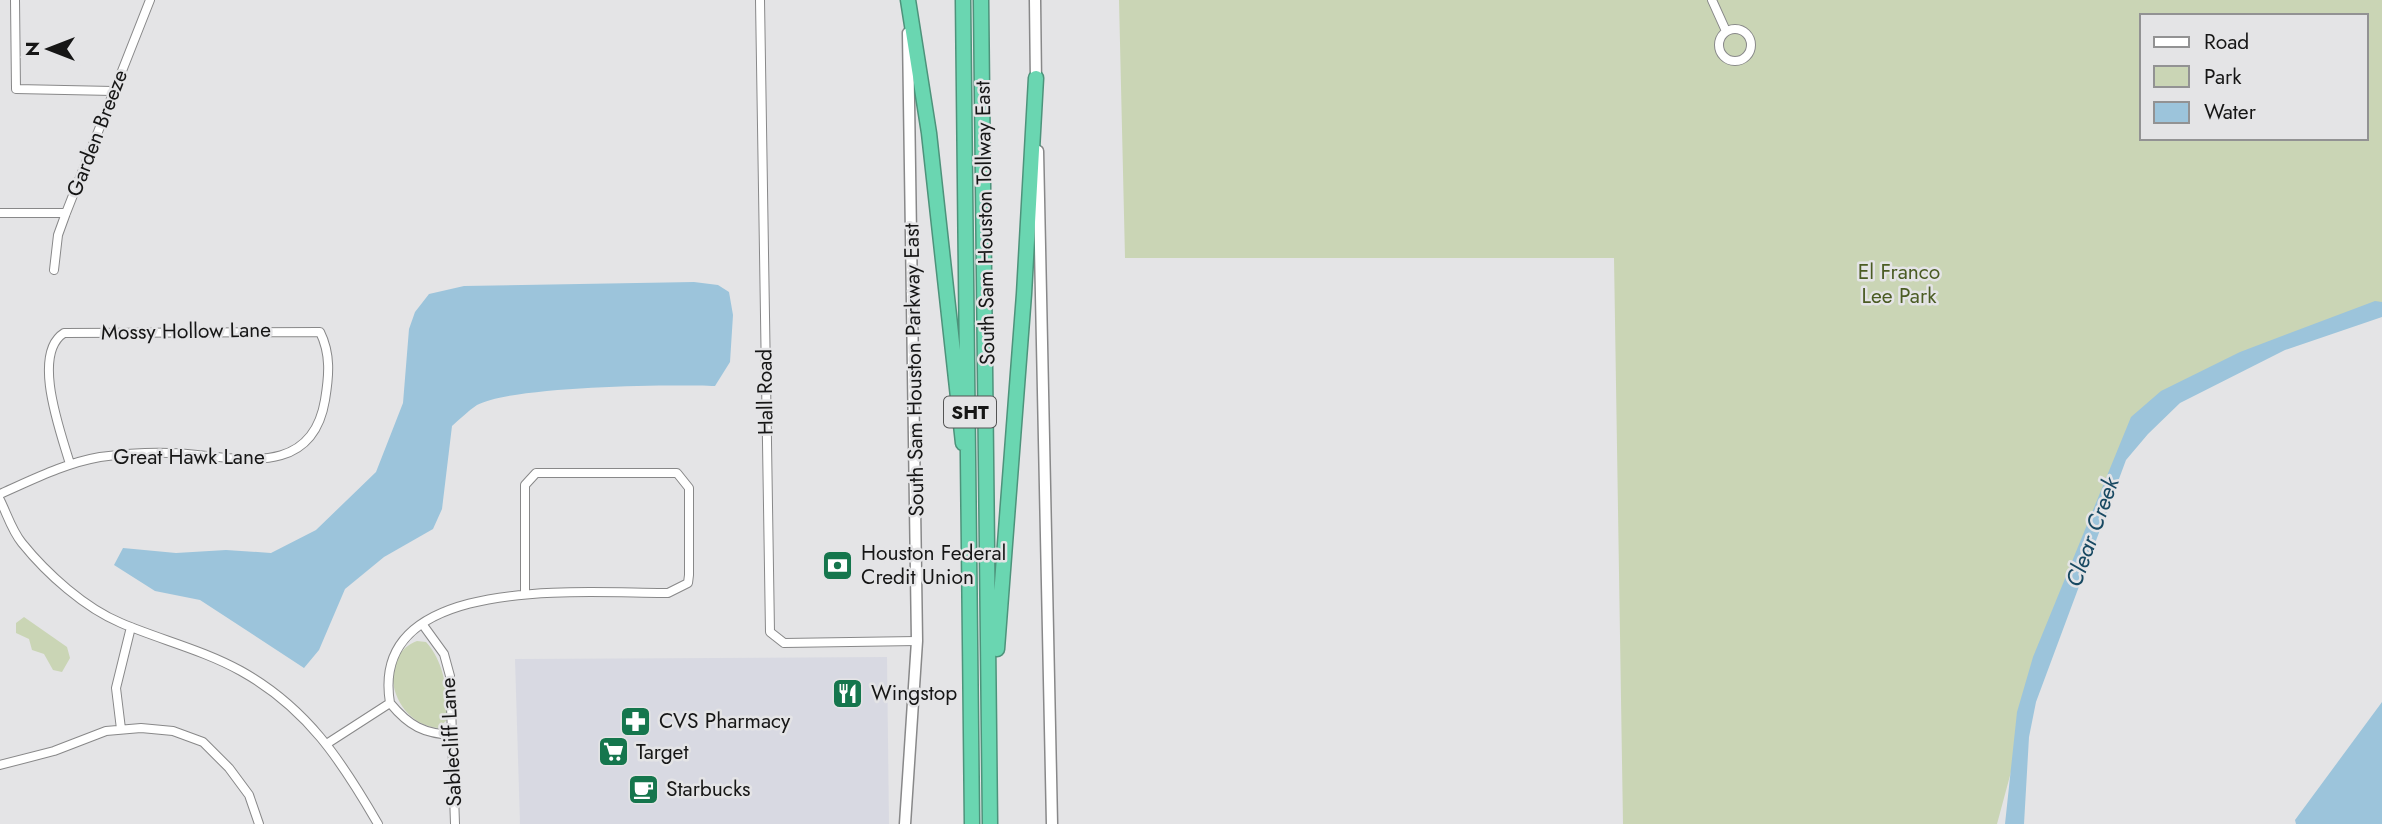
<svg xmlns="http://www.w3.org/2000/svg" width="2382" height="824" font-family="Jost,sans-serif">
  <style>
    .built { fill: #d8d9e2 }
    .green { fill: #cad5b5; fill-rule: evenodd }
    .water { fill: #9cc4db }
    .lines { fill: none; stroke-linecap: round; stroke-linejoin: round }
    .street-casing { stroke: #888889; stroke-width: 10 }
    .secondary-casing { stroke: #888889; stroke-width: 13 }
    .highway-casing { stroke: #4d937b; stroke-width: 17 }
    .street { stroke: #fff; stroke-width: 8 }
    .secondary { stroke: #fff; stroke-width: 10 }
    .highway { stroke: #6ad6b1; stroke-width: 14 }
    .labels { text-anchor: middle; stroke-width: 5; stroke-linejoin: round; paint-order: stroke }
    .shield { fill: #e4e4e6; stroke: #545454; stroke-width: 2 }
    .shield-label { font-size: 19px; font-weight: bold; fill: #161616 }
    .street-label { font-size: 21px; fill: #161616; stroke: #e4e4e6 }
    .park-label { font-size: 21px; fill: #4b5c24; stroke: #e4e4e6 }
    .poi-label { font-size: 21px; fill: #161616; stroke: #e4e4e6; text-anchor: start }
    .water-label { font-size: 23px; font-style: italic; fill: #184962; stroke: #e4e4e6 }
  </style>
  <rect width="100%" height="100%" fill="#e4e4e6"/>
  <path class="built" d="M 887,657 L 889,824 L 520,824 L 515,659 Z"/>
  <path class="green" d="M 1119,0 L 2382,0 L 2382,311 L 2370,310 L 2163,402 L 2115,468 L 2029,705 L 1997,824 L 1623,824 L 1614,258 L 1125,258 ZM 2142,16 L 2366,16 L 2366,138 L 2142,138 Z
    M 24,617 L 67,647 L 70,658 L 62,672 L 53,670 L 44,654 L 32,650 L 29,639 L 16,633 L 16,623 Z
    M 417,641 L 426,642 C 445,663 448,693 447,720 L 438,728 C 393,724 374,658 417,641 Z"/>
  <path class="water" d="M 694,282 L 718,285 L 729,292 L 733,315 L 730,362 L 715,386 C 670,384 512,386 477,405 C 468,411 460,419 452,426 L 442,509 L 433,529 L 384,557 L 345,589 L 319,650 L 304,668 L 200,600 L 155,591 L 114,565 L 123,548 L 176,553 L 226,550 L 271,553 L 316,530 L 376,472 L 403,403 L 409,329 L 415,312 L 429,294 L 464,286 Z
    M 2375,301 L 2382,302 L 2382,317 L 2285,350 L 2180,403 L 2148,434 L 2126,460 L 2036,702 L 2029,737 L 2024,824 L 2005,824 L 2017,712 L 2033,657 L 2131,417 L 2161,391 L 2240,352 Z
    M 2382,702 L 2382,824 L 2296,824 L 2295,820 Z"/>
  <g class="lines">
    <defs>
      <path id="street" d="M 15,0 L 16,89 L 113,91
        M 760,0 L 770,632 L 784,643 L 917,641
        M 1712,0 L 1726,31
        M1719 45a16 16 0 1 1 32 0a16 16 0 1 1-32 0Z
        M 0,213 L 66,213
        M 54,270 L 58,235 L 66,213 L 150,0
        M 0,494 C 32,480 65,463 100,457 C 123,454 147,452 170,453 C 228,454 311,484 325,400 C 329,376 331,354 320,332 L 64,333 C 31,354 61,433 70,464
        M 0,500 C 7,514 12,531 22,543 C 47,574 85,608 121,623 C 161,640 203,650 241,671 C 307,708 341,760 378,824
        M 423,625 L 444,654 L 450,676 L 455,824
        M 121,729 L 116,688 L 131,627
        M 454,735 C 424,734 409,726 390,703 C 368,571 590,594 668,593 L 688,583 L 689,575 L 689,488 L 677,473 L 536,473 L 525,485 L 525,594
        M 328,743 L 390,703
        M 0,765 L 54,751 L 106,731 L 141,728 L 173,731 L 203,742 L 229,768 L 249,795 L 259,824"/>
      <path id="secondary" d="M 1035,0 L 1036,83
        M 1038,151 L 1052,824
        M 905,824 L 917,641 L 908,33"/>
      <path id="highway" d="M 908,0 L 929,133 L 963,443
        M 963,0 L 972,824
        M 981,0 L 990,824
        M 997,649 L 1024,294 L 1036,78"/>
    </defs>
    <use href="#street" class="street-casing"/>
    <use href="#secondary" class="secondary-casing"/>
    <use href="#highway" class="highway-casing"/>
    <use href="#street" class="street"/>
    <use href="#secondary" class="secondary"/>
    <use href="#highway" class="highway"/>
  </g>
  <defs>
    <symbol id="bank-square" viewBox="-11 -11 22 22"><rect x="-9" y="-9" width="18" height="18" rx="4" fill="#15764d" stroke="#e4e4e6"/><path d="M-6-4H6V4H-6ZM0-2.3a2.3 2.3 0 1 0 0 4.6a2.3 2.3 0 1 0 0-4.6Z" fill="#fff"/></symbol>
    <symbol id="restaurant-square" viewBox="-11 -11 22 22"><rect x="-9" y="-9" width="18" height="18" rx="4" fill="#15764d" stroke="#e4e4e6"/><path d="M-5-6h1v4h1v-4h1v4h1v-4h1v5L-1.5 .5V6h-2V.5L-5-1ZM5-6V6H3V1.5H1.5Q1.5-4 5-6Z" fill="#fff"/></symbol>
    <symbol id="pharmacy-square" viewBox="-11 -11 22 22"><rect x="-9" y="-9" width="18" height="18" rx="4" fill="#15764d" stroke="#e4e4e6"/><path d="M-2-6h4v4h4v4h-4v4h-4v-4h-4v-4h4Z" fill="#fff"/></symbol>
    <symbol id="supermarket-square" viewBox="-11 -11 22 22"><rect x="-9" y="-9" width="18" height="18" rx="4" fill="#15764d" stroke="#e4e4e6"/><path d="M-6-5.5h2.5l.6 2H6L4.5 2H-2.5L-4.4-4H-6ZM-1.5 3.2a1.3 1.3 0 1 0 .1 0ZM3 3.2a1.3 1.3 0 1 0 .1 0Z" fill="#fff"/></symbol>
    <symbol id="cafe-square" viewBox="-11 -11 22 22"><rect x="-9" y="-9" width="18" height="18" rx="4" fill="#15764d" stroke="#e4e4e6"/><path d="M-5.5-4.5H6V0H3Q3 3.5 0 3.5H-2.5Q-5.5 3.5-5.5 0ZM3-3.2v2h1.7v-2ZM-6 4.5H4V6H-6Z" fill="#fff"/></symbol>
  </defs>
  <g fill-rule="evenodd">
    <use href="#bank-square" x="820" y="548" width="35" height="35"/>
    <use href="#restaurant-square" x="830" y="676" width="35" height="35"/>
    <use href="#pharmacy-square" x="618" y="704" width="35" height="35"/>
    <use href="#supermarket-square" x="596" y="734" width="35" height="35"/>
    <use href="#cafe-square" x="626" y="772" width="35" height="35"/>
  </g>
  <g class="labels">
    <rect class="shield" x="944" y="396.5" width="52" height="31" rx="5"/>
    <g class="shield-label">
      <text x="970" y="419">SHT</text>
    </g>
    <g class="street-label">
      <text transform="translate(97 133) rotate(-69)" y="7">Garden Breeze</text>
      <text transform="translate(985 223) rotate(-91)" y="7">South Sam Houston Tollway East</text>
      <text transform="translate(186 331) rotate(-1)" y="7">Mossy Hollow Lane</text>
      <text transform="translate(914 370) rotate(-91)" y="7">South Sam Houston Parkway East</text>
      <text transform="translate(765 392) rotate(-91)" y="7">Hall Road</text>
      <text x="189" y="464">Great Hawk Lane</text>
      <text transform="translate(451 742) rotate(-93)" y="7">Sablecliff Lane</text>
    </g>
    <g class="park-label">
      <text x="1899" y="279">El Franco<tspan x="1899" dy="24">Lee Park</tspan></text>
    </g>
    <g class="poi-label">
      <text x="861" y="560">Houston Federal<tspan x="861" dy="24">Credit Union</tspan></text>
      <text x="871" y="700">Wingstop</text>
      <text x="659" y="728">CVS Pharmacy</text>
      <text x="636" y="759">Target</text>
      <text x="666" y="796">Starbucks</text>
    </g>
    <g class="water-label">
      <text transform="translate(2092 532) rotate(-70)" y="8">Clear Creek</text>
    </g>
  </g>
  <rect x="2140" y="14" width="228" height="126" fill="#e4e4e6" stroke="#929293" stroke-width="2"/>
  <rect x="2154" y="37" width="35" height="10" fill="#ffffff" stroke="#929293" stroke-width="2"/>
  <text x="2204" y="49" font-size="21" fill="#161616">Road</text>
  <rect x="2154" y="66" width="35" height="21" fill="#cad5b5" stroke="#929293" stroke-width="2"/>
  <text x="2204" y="84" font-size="21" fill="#161616">Park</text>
  <rect x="2154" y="102" width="35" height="21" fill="#9cc4db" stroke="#929293" stroke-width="2"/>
  <text x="2204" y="119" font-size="21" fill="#161616">Water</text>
  <g transform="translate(49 49) rotate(270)" stroke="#e4e4e6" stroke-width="5" paint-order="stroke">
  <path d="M0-5L12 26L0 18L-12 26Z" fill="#161616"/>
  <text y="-10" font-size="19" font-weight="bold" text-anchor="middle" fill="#161616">N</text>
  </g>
</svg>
